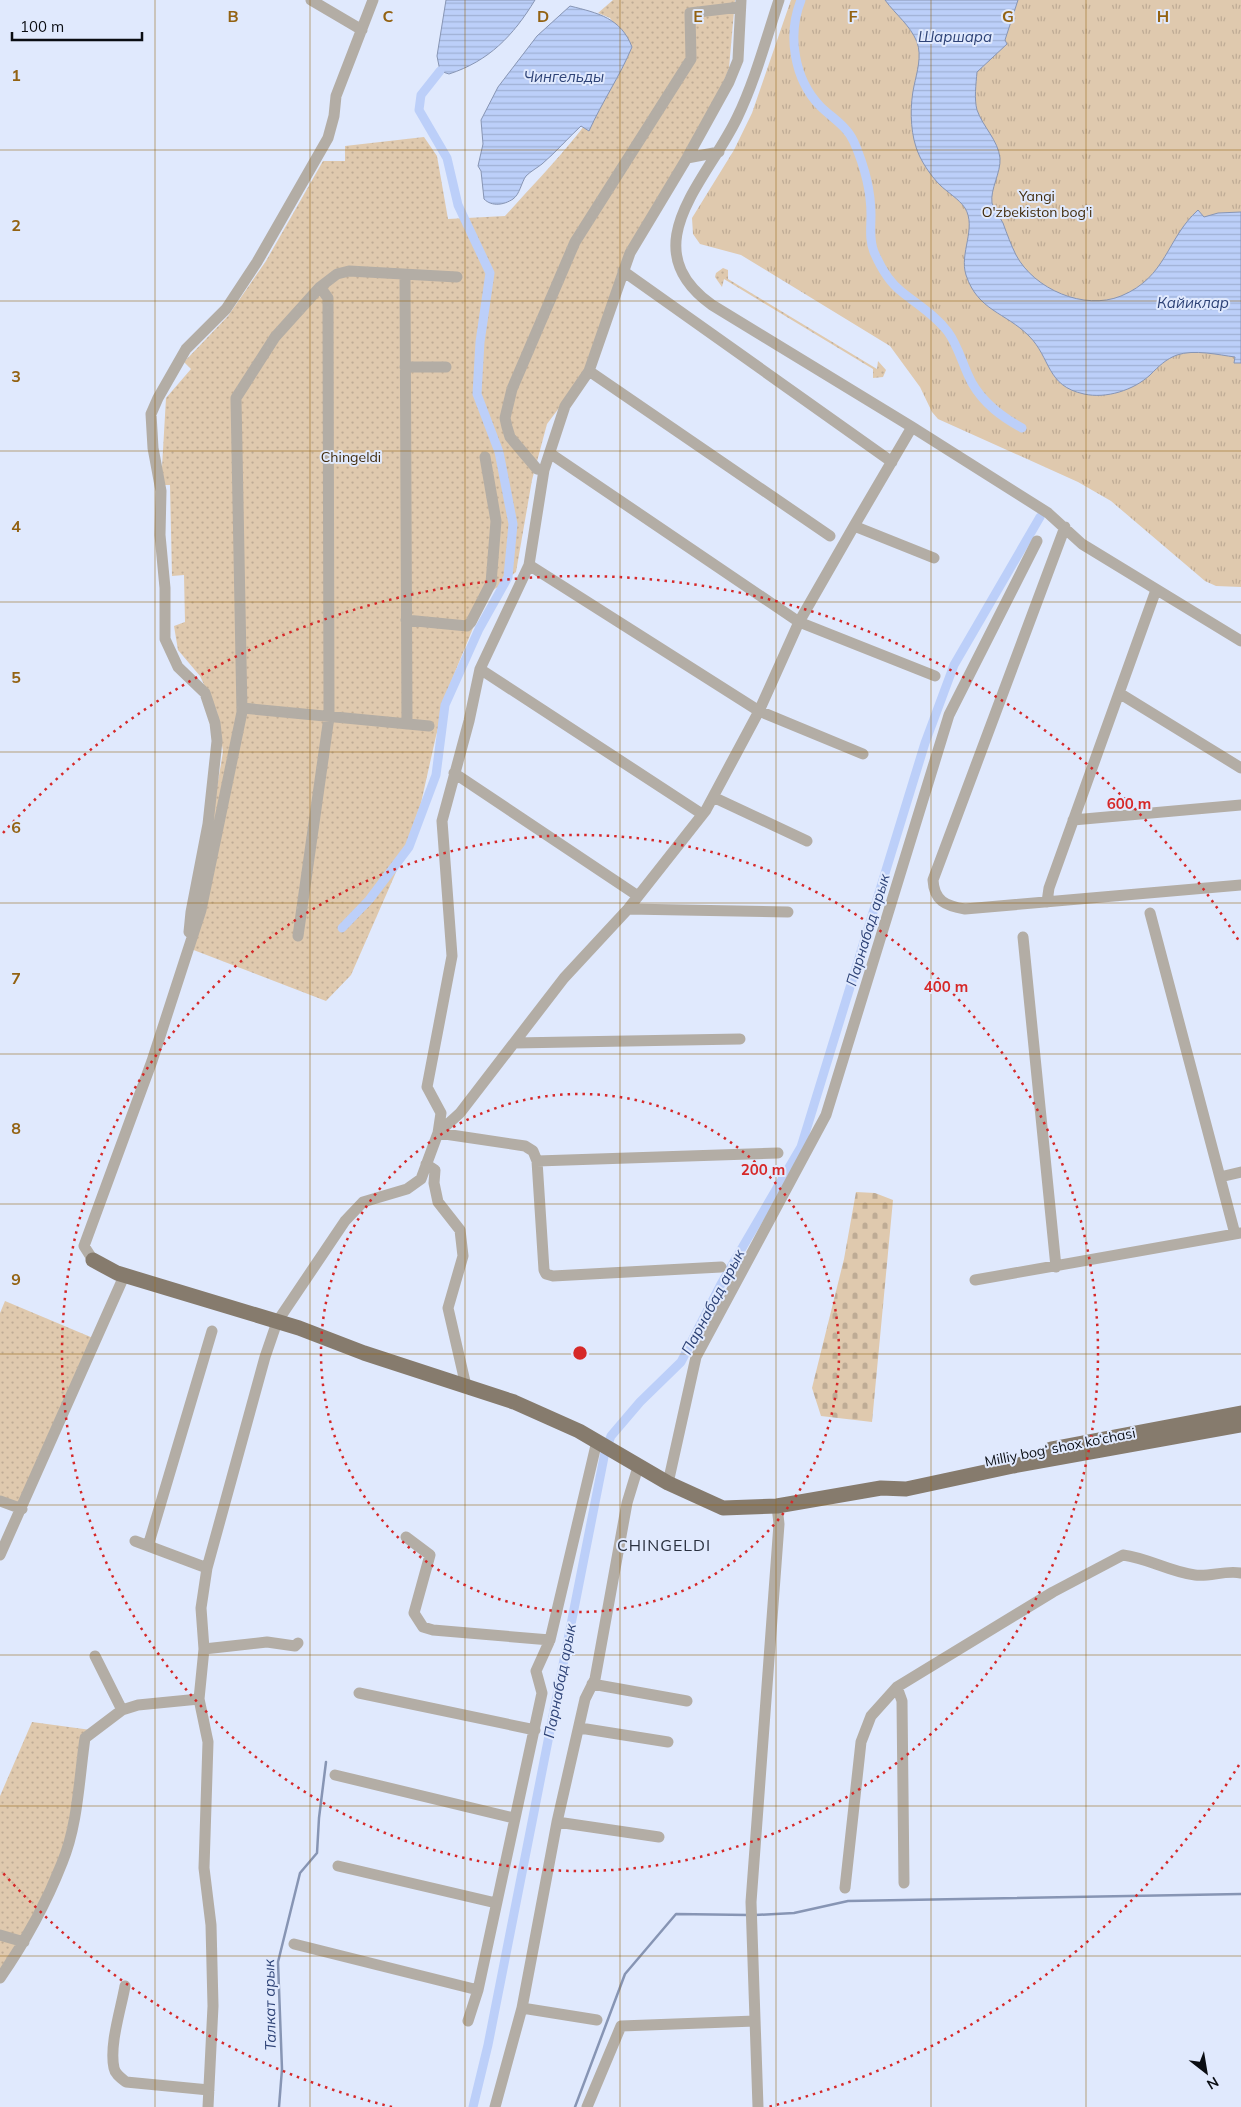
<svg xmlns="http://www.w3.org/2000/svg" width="1241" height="2107" font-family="Mulish,sans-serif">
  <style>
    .grass { fill: url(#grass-dots) }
    .cemetery { fill: url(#cemetery-stones) }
    .park { fill: url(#park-tufts) }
    .water { fill: url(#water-rules); stroke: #8795b4 }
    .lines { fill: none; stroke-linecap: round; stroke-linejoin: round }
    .stream { stroke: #8795b4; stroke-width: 2.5 }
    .canal { stroke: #bccff9; stroke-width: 9 }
    .minor { stroke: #b3ada5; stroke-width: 11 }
    .major { stroke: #867b6d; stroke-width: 15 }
    .grid { fill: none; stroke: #936212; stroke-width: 1; stroke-opacity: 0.55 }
    .ring { fill: none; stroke: #d62828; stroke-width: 2.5; stroke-dasharray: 2.5 5 }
    .labels { text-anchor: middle; stroke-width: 4; stroke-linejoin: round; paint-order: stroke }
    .park-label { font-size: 14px; fill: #412b0b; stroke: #e0e9fd }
    .street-label { font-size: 14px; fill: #0a0d13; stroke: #e0e9fd }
    .water-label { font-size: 15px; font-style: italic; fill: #2e4377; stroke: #e0e9fd }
    .quarter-label { font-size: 16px; letter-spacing: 1px; fill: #29303f; stroke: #e0e9fd }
    .grid-label { font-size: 16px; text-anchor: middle; font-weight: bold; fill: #936212; stroke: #e0e9fd; stroke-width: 4; stroke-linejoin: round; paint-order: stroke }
    .centre { fill: #d62828; stroke: #e0e9fd; stroke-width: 2.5 }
    .ring-label { font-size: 15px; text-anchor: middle; font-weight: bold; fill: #d62828; stroke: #e0e9fd; stroke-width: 4; stroke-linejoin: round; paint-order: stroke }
  </style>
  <defs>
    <pattern id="grass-dots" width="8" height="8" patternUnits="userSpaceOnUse" patternTransform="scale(1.25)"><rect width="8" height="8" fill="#dfc9ae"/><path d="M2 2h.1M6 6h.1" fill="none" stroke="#beab95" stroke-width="1.8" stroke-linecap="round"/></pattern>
    <pattern id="cemetery-stones" width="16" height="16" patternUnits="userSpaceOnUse" patternTransform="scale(1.25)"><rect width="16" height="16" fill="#dfc9ae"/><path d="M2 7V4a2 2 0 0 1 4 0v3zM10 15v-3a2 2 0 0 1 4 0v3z" fill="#beab95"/></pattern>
    <pattern id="park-tufts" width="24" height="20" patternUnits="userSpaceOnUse" patternTransform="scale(1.25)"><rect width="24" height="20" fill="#dfc9ae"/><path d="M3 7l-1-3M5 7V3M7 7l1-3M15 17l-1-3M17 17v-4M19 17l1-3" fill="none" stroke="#beab95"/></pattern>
    <pattern id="water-rules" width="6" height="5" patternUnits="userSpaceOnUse" patternTransform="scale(1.25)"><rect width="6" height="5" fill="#bccff9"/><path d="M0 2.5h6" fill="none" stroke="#a0b1d5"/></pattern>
  </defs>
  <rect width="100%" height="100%" fill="#e0e9fd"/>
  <path class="grass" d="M 613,0 L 735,0 L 729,68 L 712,111 L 633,243 L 586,372 L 547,424 L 532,480 L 516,572 L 486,596 L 451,682 L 436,736 L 421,803 L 397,870 L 351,975 L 326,1001 L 191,949 L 195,916 L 223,752 L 217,712 L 200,676 L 178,650 L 174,626 L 185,622 L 184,575 L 172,576 L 170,485 L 161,485 L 166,398 L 191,369 L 184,362 L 228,316 L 266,261 L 323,161 L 345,161 L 345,146 L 424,137 L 437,156 L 448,219 L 505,216 C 552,164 604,113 632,47 L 610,18 L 598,13 Z
    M 723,268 L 728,270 L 728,279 L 877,369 L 878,361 L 886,370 L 883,377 L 873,378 L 873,369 L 724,279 L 722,287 L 715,277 L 716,273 Z
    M 5,1301 L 93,1338 L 18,1504 L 0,1500 L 0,1313 Z
    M 32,1722 L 91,1730 L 63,1848 L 33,1921 L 0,1977 L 0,1796 Z"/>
  <path class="cemetery" d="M 856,1192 L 875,1193 L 893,1200 L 872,1422 L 821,1416 L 812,1388 L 844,1259 Z"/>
  <path class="park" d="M 791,0 L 1241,0 L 1241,587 L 1216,586 L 1205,581 L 1111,501 L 1078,482 L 938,419 L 932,412 L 920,387 L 890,346 L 741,255 L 700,244 L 693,234 L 692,218 L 734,150 L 752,113 Z"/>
  <path class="water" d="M 446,0 L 535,0 C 513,36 489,61 449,74 L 440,71 L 437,56 Z
    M 885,0 L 1018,0 L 1005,40 L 1007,44 L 977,72 C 976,84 974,99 977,110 C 983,127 998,140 1000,158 C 1001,173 990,189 992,203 C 994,210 1000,217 1003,223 C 1007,234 1011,245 1016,255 C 1034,289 1084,311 1121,296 C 1167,277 1166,239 1198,210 L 1204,217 L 1218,213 L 1241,212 L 1241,363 L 1234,363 L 1235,357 C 1219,355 1194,349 1177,355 C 1166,359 1159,366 1150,375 C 1134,390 1106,399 1084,394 C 1046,386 1051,358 1029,336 C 1005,312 978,311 966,275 C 959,253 977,228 965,208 C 959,199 947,192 940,185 C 930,175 920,160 916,147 C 910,129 910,104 914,86 C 917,72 922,56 917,42 C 910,25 896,15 885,0 Z
    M 570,6 C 598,13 621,18 632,47 C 620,76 602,102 589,131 L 581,126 C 568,138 556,152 542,164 C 537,168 531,171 526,176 C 521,183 520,194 513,199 C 504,205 492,207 484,199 L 481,171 L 478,166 L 483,144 L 481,120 L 498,87 L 537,36 Z"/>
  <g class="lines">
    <path class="stream" d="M 755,1915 L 794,1913 L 848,1901 L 1241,1894
      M 279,2107 L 282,2069 L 278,1962 L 300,1873 L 317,1853 L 319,1818 L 326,1762
      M 575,2107 L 625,1974 L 676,1914 L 749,1915"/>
    <path class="canal" d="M 801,0 C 787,35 794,79 820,106 C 832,118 847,126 854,142 C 864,165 871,189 871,215 C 871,227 869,240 874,252 C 880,266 890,283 902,292 C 918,305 935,315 948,332 C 959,347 963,367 972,383 C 984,404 1002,417 1022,428
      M 342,928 L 369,900 L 409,847 L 436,775 L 445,705 L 479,629 L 508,577 L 513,524 L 499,452 L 477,394 L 480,342 L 490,273 L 458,205 L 447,158 L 419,110 L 421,95 L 440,71
      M 473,2107 L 488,2045 L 605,1452 L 611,1436 L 640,1402 L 681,1362 L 721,1284 L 801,1147 L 925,743 L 954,665 L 1040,517"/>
    <path class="minor" d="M 311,0 L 362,30
      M 741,0 L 738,60 L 729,82 L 687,158 L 630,253 L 589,371 L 565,406 L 544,470 L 529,565 L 480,669 L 469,721 L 442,821 L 452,956 L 427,1087 L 441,1113 L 438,1133 L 525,1146 L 533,1151 L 537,1161 L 778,1153
      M 779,0 C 766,39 755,81 737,118 C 707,181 631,247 712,305 L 912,427 L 1048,513 L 1082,544 L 1241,641
      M 687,158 L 719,152
      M 623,271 L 892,462
      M 405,275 L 407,724
      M 405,367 L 446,367
      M 589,371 L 830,536
      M 551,454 L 799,622 L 935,676
      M 544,470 L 537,469 L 510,437 L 507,427 L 505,418 L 512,389 L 575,242 L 691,59 L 690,13 L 740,7
      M 854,526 L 912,427
      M 1065,527 L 933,880 C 934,901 946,906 965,909 L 1241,885
      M 529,565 L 759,711 L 863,754
      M 406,620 L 467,626 L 471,622 L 491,583 L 496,521 L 485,457
      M 480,669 L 702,814
      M 1119,693 L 1241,768
      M 242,708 L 429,726
      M 454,773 L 638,896
      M 713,797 L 807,841
      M 1073,820 L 1241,805
      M 1047,902 L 1049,888 L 1156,590
      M 628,909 L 788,912
      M 1150,913 L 1235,1234
      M 189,932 L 191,912 L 208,824 L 217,741 L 215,723 L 205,693 L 178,667 L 165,639 L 165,588 L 160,535 L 161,491 L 153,448 L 151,414 L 158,398 L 186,349 L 226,309 L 257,262 L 328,138 L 334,116 L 336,96 L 373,0
      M 298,936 L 329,717 L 328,298 L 320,287
      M 1023,937 L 1056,1267
      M 514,1043 L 740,1039
      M 537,1161 L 544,1270 L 546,1274 L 553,1276 L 721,1267
      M 426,1164 L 435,1170 L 434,1183 L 438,1202 L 460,1230 L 463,1256 L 448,1308 L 466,1386
      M 1220,1177 L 1241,1172
      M 93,1260 L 84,1246 L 152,1061 L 201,910 L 242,712 L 236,398 L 275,337 L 320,287 L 337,274 L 349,271 L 457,277
      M 975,1280 L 1241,1233
      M 668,1483 L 696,1357 L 826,1115 L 949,715 L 1037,541
      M 0,1501 L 22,1509
      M 406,1537 L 430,1555 L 414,1613 L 423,1627 L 433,1630 L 550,1640
      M 135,1541 L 207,1568
      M 148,1546 L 212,1331
      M 0,1555 L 125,1274
      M 204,1649 L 267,1642 L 295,1646 L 298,1643
      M 95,1656 L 122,1710
      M 592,1684 L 687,1701
      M 897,1687 L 902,1701 L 904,1883
      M 359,1693 L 535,1730
      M 580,1728 L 668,1742
      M 335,1775 L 514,1818
      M 557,1822 L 659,1837
      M 338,1866 L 496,1903
      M 845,1888 L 861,1742 L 871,1716 L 897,1687 L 1053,1592 L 1123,1555 C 1148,1558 1170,1572 1195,1575 C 1210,1577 1225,1570 1241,1573
      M 0,1935 L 24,1942
      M 294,1944 L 478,1990
      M 0,1978 C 25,1942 46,1904 62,1863 C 78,1825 79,1779 85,1738 L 122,1710 L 138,1705 L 199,1699
      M 125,1986 C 121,2009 109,2045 114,2068 C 115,2074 121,2078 126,2082 L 209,2090
      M 522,2008 L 597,2020
      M 468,2021 L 478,1990 L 542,1693 L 536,1671 L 550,1640 L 597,1441
      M 208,2107 L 213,2006 L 211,1925 L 204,1868 L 208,1742 L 199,1699 L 204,1649 L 201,1608 L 207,1568 L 265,1357 L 277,1322 L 345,1221 L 363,1202 L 407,1189 L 421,1179 L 438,1133 L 460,1113 L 564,978 L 628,909 L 706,810 L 759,711 L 799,622 L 854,526 L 934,558
      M 495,2107 L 522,2008 L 557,1822 L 585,1699 L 595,1679 L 627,1503 L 638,1467
      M 587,2107 L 621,2026 L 755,2021
      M 758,2107 L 751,1902 L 779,1524 L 777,1506"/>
    <path class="major" d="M 93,1260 L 117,1273 L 299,1328 L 364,1353 L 514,1402 L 579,1431 L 668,1483 L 723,1508 L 777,1506 L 881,1488 L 906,1489 L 1013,1466 L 1241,1425
      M 1051,1449 L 1241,1413"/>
  </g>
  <path class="grid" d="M 155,0 L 155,2107M 310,0 L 310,2107M 465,0 L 465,2107M 620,0 L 620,2107M 776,0 L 776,2107M 931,0 L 931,2107M 1086,0 L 1086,2107M 0,150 L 1241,150M 0,301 L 1241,301M 0,451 L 1241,451M 0,602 L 1241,602M 0,752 L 1241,752M 0,903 L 1241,903M 0,1054 L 1241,1054M 0,1204 L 1241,1204M 0,1354 L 1241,1354M 0,1505 L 1241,1505M 0,1655 L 1241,1655M 0,1806 L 1241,1806M 0,1956 L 1241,1956"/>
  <g class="ring">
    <circle cx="580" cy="1353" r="259"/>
    <circle cx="580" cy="1353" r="518"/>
    <path d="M1239 1765A777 777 0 0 1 768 2107M392 2107A777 777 0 0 1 3 1873M3 833A777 777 0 0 1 1239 941"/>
  </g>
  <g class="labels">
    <g class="park-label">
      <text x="1037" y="201">Yangi<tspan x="1037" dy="16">O'zbekiston bog'i</tspan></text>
      <text x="351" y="462">Chingeldi</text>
    </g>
    <g class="street-label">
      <text transform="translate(1060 1447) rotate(-11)" y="5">Milliy bog‘ shox ko‘chasi</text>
    </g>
    <g class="water-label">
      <text x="955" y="42">Шаршара</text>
      <text x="564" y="82">Чингельды</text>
      <text x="1193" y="308">Кайиклар</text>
      <text transform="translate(868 930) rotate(-73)" y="5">Парнабад арык</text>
      <text transform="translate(713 1302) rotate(-62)" y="5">Парнабад арык</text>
      <text transform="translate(560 1681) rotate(-79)" y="5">Парнабад арык</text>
      <text transform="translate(270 2005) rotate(-91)" y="5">Талкат арык</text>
    </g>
    <g class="quarter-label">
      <text x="664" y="1551">CHINGELDI</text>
    </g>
  </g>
  <g class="grid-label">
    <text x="233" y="22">B</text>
    <text x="388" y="22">C</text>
    <text x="543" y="22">D</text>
    <text x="698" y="22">E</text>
    <text x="853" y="22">F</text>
    <text x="1008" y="22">G</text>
    <text x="1163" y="22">H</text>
    <text x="16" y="81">1</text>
    <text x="16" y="231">2</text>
    <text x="16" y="382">3</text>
    <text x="16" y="532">4</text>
    <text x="16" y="683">5</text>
    <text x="16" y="833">6</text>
    <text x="16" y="984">7</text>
    <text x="16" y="1134">8</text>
    <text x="16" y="1285">9</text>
  </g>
  <circle cx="580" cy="1353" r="8" class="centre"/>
  <g class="ring-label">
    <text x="1129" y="809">600 m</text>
    <text x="946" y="992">400 m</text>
    <text x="763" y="1175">200 m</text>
  </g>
  <g transform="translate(1206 2072) rotate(149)" stroke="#e0e9fd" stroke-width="4" paint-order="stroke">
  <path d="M0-4L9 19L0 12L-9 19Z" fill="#0a0d13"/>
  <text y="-8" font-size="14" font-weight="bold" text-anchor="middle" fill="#0a0d13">N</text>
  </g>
  <path d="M12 32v8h130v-8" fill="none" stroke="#0a0d13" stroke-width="2.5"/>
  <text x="20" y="32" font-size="15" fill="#0a0d13" stroke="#e0e9fd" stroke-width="4" paint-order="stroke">100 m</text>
</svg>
